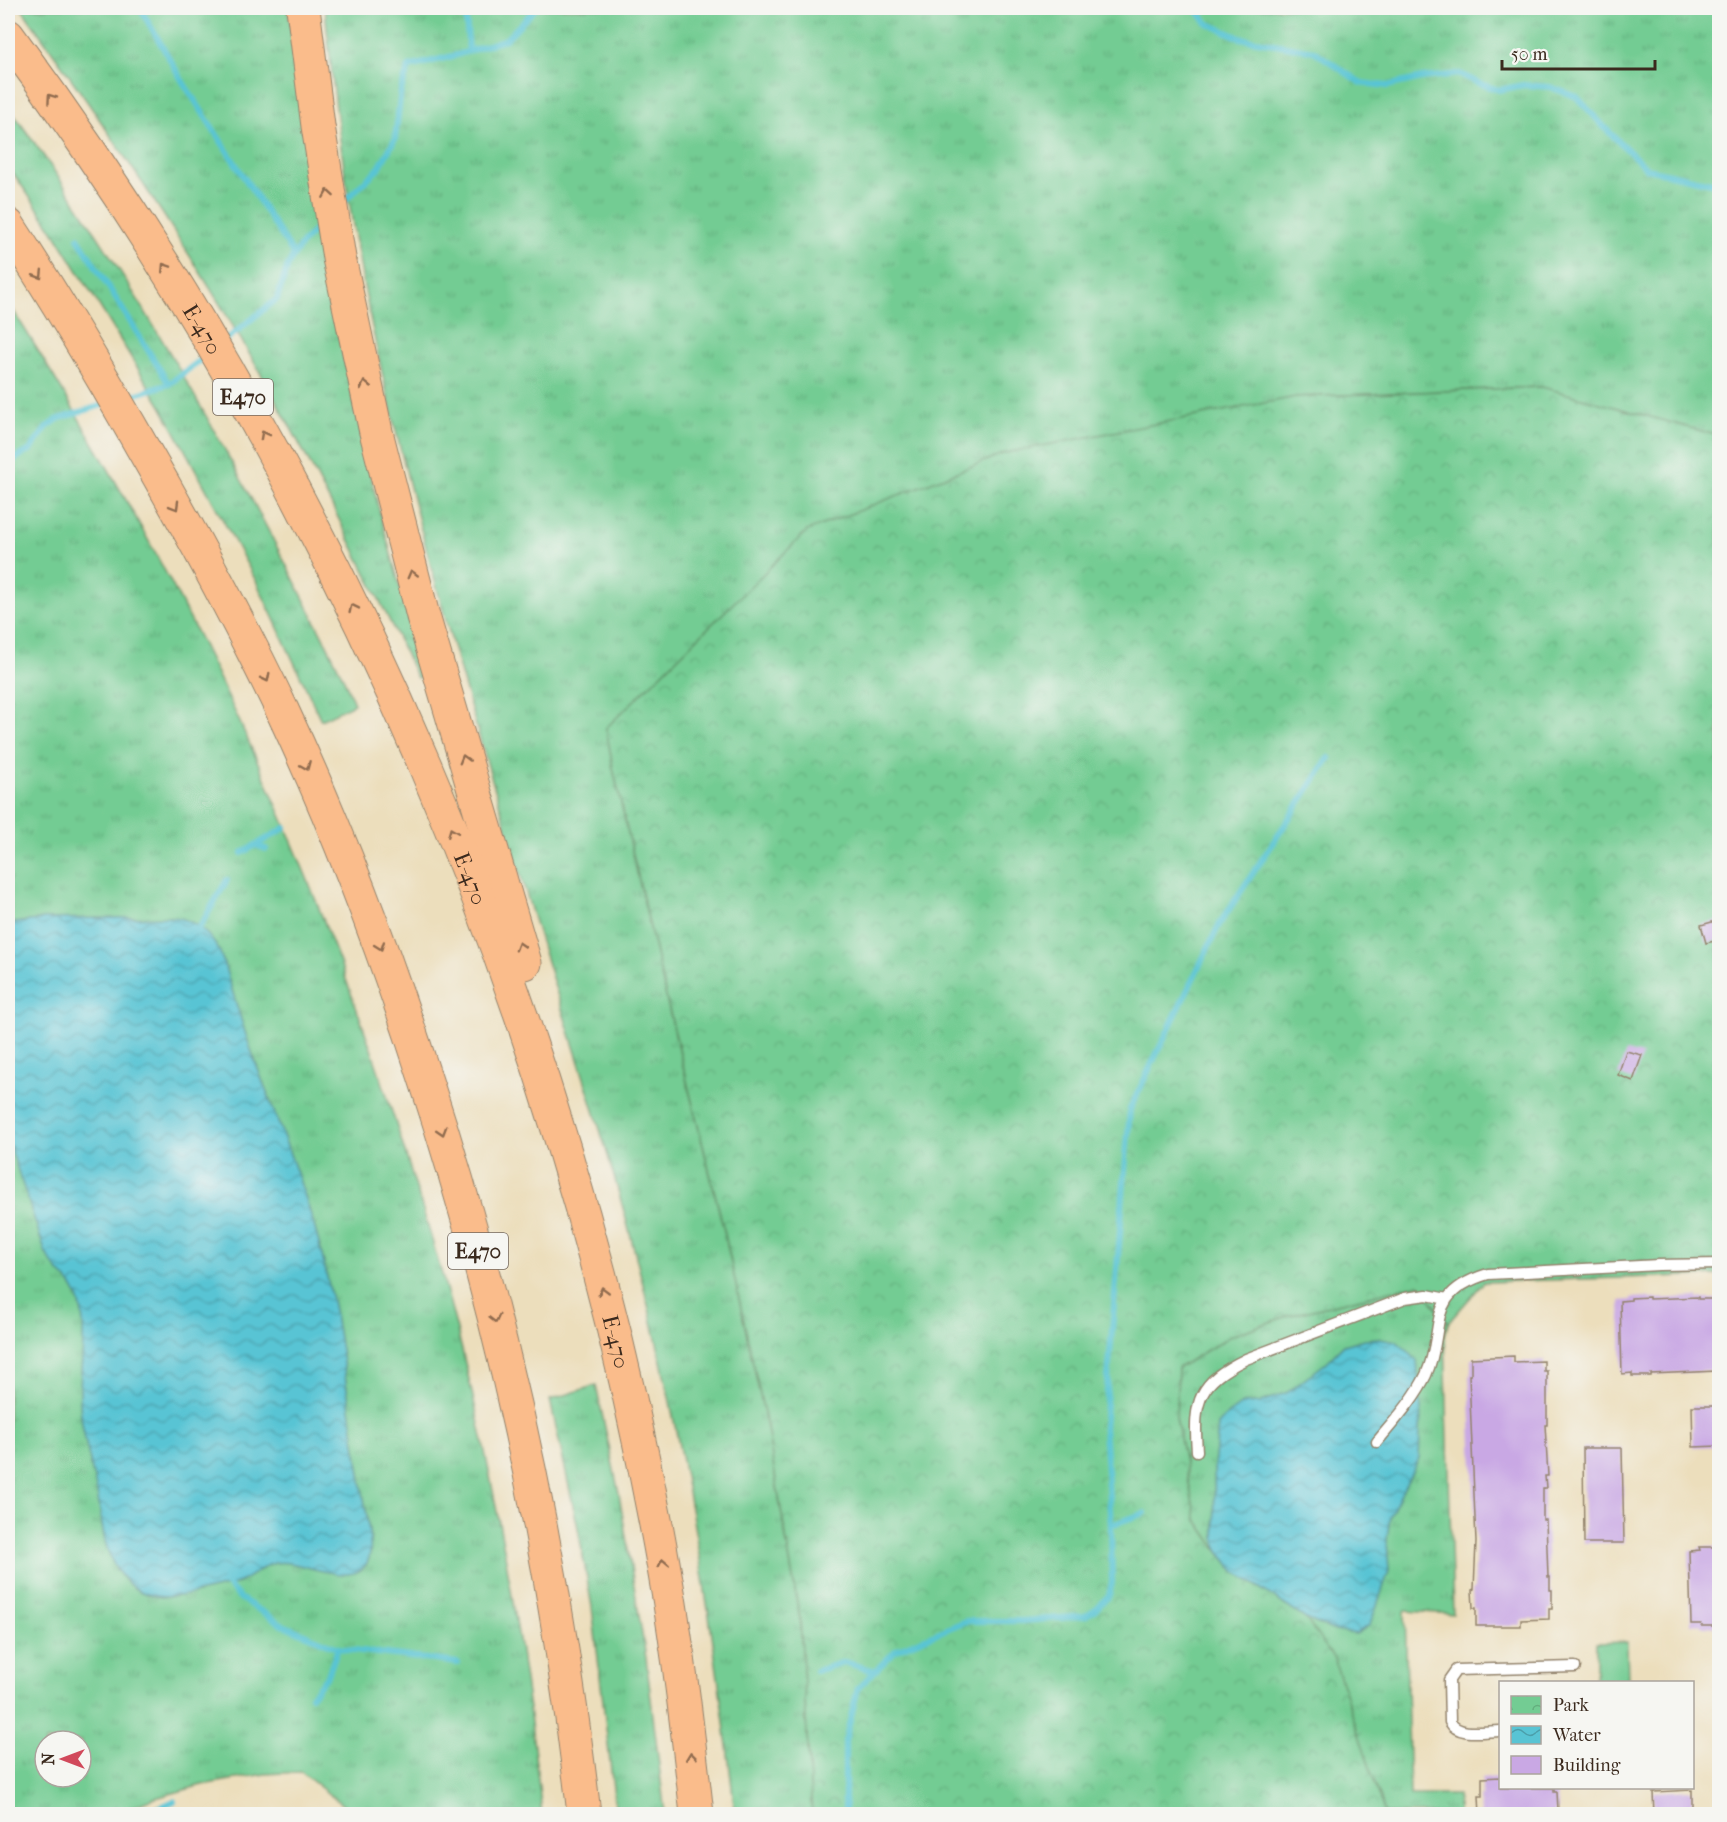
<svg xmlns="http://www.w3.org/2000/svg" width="1727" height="1822" font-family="'IM FELL French Canon',serif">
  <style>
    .grass { fill: url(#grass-tufts); stroke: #577b58; stroke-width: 1.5; fill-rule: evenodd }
    .park { fill: url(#park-crowns); stroke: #577b58; stroke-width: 1.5 }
    .garden { fill: #73cc93; stroke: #577b58; stroke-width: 1.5 }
    .water { fill: url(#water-waves); stroke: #4a7779; stroke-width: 1.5 }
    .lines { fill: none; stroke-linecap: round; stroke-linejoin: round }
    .stream { stroke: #59c4d4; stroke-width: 6 }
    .building { fill: #c9a8e4 }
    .service-casing { stroke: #94846d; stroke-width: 13 }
    .motorway-casing { stroke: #94846d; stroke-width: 35 }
    .service { stroke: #fff; stroke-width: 10 }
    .motorway { stroke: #fabc8b; stroke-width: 33 }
    .oneway { stroke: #916c4f }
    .labels { text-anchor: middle; stroke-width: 4.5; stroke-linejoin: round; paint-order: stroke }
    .shield { fill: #f6f6f2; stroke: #73675e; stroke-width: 1.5 }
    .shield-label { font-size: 21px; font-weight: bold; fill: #3b2a1e }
    .street-label { font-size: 22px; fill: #3b2a1e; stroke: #f6f6f2 }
  </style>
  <defs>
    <pattern id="grass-tufts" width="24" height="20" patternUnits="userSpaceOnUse" patternTransform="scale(1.5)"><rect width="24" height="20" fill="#73cc93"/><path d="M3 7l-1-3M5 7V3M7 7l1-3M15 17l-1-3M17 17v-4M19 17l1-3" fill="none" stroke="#64af7e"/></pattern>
    <pattern id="park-crowns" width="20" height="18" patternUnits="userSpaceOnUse" patternTransform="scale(1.5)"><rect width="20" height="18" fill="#73cc93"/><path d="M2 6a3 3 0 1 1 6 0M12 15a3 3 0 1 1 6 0" fill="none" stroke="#64af7e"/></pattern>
    <pattern id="water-waves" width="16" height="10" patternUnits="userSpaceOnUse" patternTransform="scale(1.5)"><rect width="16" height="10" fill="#59c4d4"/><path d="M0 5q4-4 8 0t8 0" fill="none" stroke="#4b9fab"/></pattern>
  </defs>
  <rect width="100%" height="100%" fill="#f6f6f2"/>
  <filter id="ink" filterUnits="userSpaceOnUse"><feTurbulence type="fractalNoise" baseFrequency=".0167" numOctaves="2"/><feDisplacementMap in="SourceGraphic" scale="12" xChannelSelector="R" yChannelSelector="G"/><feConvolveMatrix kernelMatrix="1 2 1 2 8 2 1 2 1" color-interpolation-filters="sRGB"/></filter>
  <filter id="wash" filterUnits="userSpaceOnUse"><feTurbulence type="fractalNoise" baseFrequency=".008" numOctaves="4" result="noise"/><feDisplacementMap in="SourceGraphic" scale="24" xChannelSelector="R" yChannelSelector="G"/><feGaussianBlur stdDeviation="1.35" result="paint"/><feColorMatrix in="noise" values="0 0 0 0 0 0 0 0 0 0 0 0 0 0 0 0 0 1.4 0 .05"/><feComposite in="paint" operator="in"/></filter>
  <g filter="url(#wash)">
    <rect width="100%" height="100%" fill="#ecdebc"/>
    <path class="grass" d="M 21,8 L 288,8 L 317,223 L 336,325 L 378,506 L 424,676 L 417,678 C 362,562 304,447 239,336 C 172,223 98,115 21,8 Z
      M 325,8 L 1719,8 L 1719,436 L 1541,387 L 1296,397 L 606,728 L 613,768 L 668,1005 L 724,1230 L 766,1422 L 800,1619 L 812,1814 L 735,1814 C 713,1614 679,1414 626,1219 C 601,1126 569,1034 541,942 C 485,758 429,573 385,385 C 356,262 337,134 325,8 Z
      M 8,106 C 139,284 245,479 343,677 L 354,704 L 321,720 L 256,581 L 161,406 L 52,229 L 8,166 Z
      M 8,302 C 81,419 151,538 212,663 C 292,829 359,1001 413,1178 C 431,1235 448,1292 462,1350 C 499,1502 525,1658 542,1814 L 354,1814 L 301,1772 L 265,1774 L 202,1785 L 152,1799 L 115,1814 L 8,1814 ZM 45,1741 L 81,1741 L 81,1777 L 45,1777 Z
      M 1419,1284 L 1448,1323 L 1445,1336 L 1453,1614 L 1405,1611 L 1410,1795 L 1458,1795 L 1458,1814 L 1385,1814 L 1380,1796 L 1236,1572 L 1219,1552 L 1196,1519 L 1176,1418 L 1178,1368 L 1230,1336 L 1287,1316 Z
      M 596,1385 L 619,1494 L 646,1658 L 665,1814 L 616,1814 L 592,1607 L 578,1528 L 550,1400 Z"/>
    <path class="park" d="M 1542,387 L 1719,436 L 1719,1275 L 1484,1282 L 1448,1323 L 1419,1284 L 1287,1316 L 1230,1336 L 1178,1368 L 1176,1418 L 1196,1519 L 1219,1552 L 1236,1572 L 1306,1619 L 1334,1659 L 1385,1814 L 812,1814 L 800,1619 L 766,1422 L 724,1230 L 668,1005 L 613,768 L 606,728 L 807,531 L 1005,453 L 1296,397 Z"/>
    <path class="garden" d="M 1627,1642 L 1628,1682 L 1596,1682 L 1596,1643 Z"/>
    <path class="water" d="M 174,917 C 196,920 209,933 220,952 C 232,987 241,1023 254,1058 C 276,1119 304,1184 320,1247 C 337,1313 346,1381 356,1449 C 360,1471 363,1494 367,1516 C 368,1528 372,1542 370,1554 C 362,1597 299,1557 275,1563 C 263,1566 253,1575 242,1581 C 231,1586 218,1588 206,1591 C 172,1599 139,1604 117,1570 C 102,1547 102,1519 97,1493 C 91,1462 81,1432 80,1401 C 79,1372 86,1342 82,1314 C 77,1278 57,1278 45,1251 L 8,1141 L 8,924 L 44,919 Z
      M 1380,1338 L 1396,1341 L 1409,1352 L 1417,1361 L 1421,1409 L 1419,1458 L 1390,1516 L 1387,1540 L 1389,1571 L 1370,1625 L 1356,1634 L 1335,1631 L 1306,1619 L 1236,1572 L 1219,1552 L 1215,1538 L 1214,1468 L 1218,1425 L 1228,1414 L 1242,1404 L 1259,1403 L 1288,1392 L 1326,1363 L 1344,1345 L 1365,1339 Z"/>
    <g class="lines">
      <path class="stream" d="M 140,8 L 183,82 L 294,255
        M 465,8 L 469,51
        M 1195,8 L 1207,23 L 1240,38 L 1314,51 L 1361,83 L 1387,86 L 1422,78 L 1460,74 L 1478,83 L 1499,90 L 1523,85 L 1550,87 L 1577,97 L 1606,129 L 1647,169 L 1720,185
        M 342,203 L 379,168 L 395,139 L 401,90 L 409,67 L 457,55 L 506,39 L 536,8
        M 78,238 L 169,384
        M 222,343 L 277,299 L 288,265 L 302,243 L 322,223
        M 124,398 L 169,384 L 207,355
        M 8,463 L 30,450 L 47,427 L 58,419 L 106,404
        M 255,845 L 266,849
        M 242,853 L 285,828
        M 197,932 L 227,880
        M 1111,1525 L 1145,1513
        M 224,1581 L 240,1598 L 283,1625 L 338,1648 L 458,1663
        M 816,1671 L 844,1662 L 875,1671
        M 311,1696 L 328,1675 L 338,1648
        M 145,1814 L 174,1801
        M 845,1814 L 845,1741 L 858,1688 L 896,1650 L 966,1621 L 1023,1621 L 1085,1616 L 1097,1608 L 1109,1595 L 1112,1583 L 1111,1525 L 1104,1428 L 1130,1109 L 1220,923 L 1329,758"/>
    </g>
    <g id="blocks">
      <path class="building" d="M 1719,920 L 1719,940 L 1706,943 L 1701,925 Z
        M 1626,1051 L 1642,1055 L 1633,1081 L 1618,1075 Z
        M 1649,1297 L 1649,1299 L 1698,1297 L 1698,1299 L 1719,1299 L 1719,1369 L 1717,1369 L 1717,1371 L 1651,1374 L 1651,1376 L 1632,1376 L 1632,1373 L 1622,1374 L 1620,1301 L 1631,1300 L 1631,1298 Z
        M 1514,1356 L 1514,1362 L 1544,1361 L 1544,1371 L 1547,1371 L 1547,1425 L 1545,1425 L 1548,1476 L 1545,1476 L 1546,1488 L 1543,1488 L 1543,1520 L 1546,1520 L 1548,1577 L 1550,1577 L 1550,1590 L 1552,1590 L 1552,1609 L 1549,1609 L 1549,1619 L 1521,1620 L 1521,1626 L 1476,1626 L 1476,1608 L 1473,1608 L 1472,1590 L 1474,1589 L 1476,1542 L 1469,1375 L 1471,1375 L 1471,1358 Z
        M 1692,1406 L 1719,1406 L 1719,1446 L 1693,1447 Z
        M 1583,1448 L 1622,1448 L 1624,1543 L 1584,1543 Z
        M 1699,1547 L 1717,1547 L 1717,1550 L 1719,1550 L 1719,1626 L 1702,1626 L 1701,1624 L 1691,1624 L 1689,1551 L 1700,1550 Z
        M 1500,1777 L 1500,1788 L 1554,1788 L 1554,1792 L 1557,1792 L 1558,1810 L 1555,1810 L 1555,1815 L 1480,1815 L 1479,1796 L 1482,1796 L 1482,1778 Z
        M 1692,1790 L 1692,1815 L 1654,1815 L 1653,1792 Z"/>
    </g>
  </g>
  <g filter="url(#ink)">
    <use href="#blocks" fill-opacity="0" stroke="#94846d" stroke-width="1.5"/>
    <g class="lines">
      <defs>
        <path id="service" d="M 1377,1442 C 1394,1421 1414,1400 1426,1375 C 1447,1329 1422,1294 1488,1274 L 1659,1265 L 1720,1264
          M 1197,1451 C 1193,1400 1199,1382 1246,1359 L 1405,1298 L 1427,1295 L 1447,1299
          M 1500,1731 C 1485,1731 1458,1737 1450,1722 L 1449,1680 L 1456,1670 L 1575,1667"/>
        <g id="motorway">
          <path d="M 303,8 L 318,126 L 339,258 L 376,432 L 423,616 L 525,963"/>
          <path id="s1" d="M 8,36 C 342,488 568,1020 665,1574 C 679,1654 688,1734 697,1814"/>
          <path d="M 8,225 C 55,297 99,371 141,445 C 191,532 239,620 282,710 C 338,829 385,953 425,1078 C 503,1317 556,1564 584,1814"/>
        </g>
      </defs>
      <use href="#service" class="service-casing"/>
      <use href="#motorway" class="motorway-casing"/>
      <use href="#service" class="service"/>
      <use href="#motorway" class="motorway"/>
    </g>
    <defs><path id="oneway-chevron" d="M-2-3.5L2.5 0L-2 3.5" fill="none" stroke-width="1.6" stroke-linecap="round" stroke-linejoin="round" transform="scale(1.5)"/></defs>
    <g class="oneway">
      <use href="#oneway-chevron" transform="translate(51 98) rotate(-125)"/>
      <use href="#oneway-chevron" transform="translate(328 194) rotate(-99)"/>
      <use href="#oneway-chevron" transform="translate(165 267) rotate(-123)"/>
      <use href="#oneway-chevron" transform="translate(39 275) rotate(58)"/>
      <use href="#oneway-chevron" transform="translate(365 385) rotate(-103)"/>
      <use href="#oneway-chevron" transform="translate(264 435) rotate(-118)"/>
      <use href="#oneway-chevron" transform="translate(175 506) rotate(60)"/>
      <use href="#oneway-chevron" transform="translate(412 574) rotate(-105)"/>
      <use href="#oneway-chevron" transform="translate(353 608) rotate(-116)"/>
      <use href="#oneway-chevron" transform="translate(266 678) rotate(63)"/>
      <use href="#oneway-chevron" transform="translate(464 759) rotate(-106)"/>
      <use href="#oneway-chevron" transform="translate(306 766) rotate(67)"/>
      <use href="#oneway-chevron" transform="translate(452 832) rotate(-112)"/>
      <use href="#oneway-chevron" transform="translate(380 946) rotate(70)"/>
      <use href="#oneway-chevron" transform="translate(520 946) rotate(-107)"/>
      <use href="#oneway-chevron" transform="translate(442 1131) rotate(73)"/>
      <use href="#oneway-chevron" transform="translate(603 1291) rotate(-105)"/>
      <use href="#oneway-chevron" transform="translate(495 1319) rotate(76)"/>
      <use href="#oneway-chevron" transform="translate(663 1563) rotate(-101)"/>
      <use href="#oneway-chevron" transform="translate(691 1756) rotate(-97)"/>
    </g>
  </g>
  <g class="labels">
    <g class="shield">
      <rect x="213" y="379" width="60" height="36" rx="4.5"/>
      <rect x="448" y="1233" width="60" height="36" rx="4.5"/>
    </g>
    <g class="shield-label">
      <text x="243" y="404">E470</text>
      <text x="478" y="1258">E470</text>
    </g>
    <g class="street-label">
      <text dy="8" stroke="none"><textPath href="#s1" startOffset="352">E-470</textPath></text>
      <text dy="8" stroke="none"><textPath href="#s1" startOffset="964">E-470</textPath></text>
      <text dy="8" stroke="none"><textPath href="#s1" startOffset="1450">E-470</textPath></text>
    </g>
  </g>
  <rect width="1727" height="1822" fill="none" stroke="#f6f6f2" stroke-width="30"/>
  <rect x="1499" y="1681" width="195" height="108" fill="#f6f6f2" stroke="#aba49d" stroke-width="1.5"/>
  <rect x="1511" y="1696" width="30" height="18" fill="url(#park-crowns)" stroke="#aba49d" stroke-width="1.5"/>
  <text x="1553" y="1711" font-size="18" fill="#3b2a1e">Park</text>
  <rect x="1511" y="1726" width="30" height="18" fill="url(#water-waves)" stroke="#aba49d" stroke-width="1.5"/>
  <text x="1553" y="1741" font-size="18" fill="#3b2a1e">Water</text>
  <rect x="1511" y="1756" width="30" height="18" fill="#c9a8e4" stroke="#aba49d" stroke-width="1.5"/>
  <text x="1553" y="1771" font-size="18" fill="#3b2a1e">Building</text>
  <g transform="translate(63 1759) rotate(270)"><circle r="28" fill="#f6f6f2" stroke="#aba49d" stroke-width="1.5"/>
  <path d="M0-4.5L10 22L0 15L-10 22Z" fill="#d1495b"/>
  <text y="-9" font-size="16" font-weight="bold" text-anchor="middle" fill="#3b2a1e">N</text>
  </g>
  <path d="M1502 60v9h153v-9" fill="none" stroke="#3b2a1e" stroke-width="3"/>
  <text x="1511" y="60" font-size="18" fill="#3b2a1e" stroke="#f6f6f2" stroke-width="4.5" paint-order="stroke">50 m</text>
</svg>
